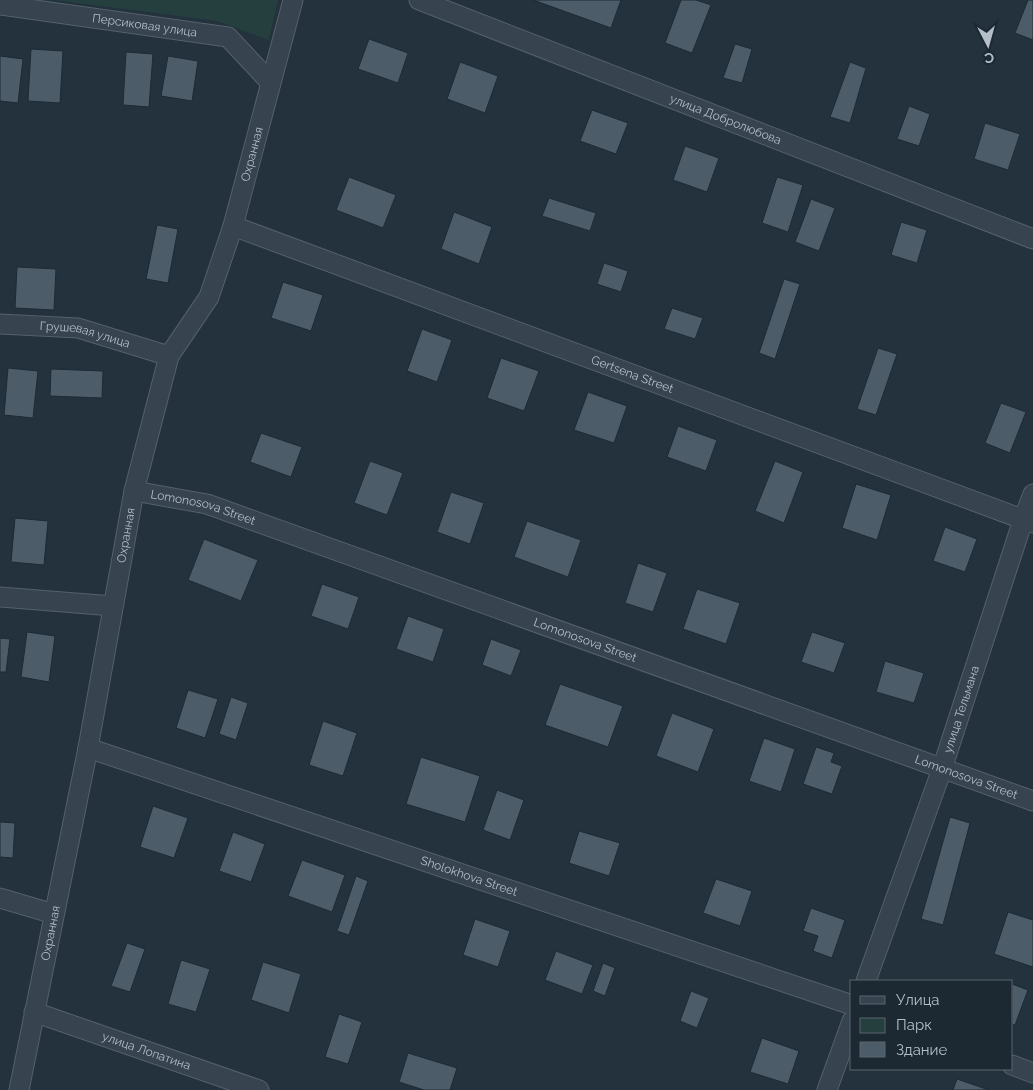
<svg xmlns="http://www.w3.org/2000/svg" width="1033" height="1090" font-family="Raleway,sans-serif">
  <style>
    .green { fill: #253f3e }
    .building { fill: #4c5c69; stroke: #1e2a34 }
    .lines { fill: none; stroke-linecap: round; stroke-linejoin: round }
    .minor-casing { stroke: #55616b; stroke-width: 21 }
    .minor { stroke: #37434e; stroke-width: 19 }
    .labels { text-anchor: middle; stroke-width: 5; stroke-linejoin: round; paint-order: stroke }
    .street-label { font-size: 12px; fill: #b3bec9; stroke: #1c2832 }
  </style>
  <rect width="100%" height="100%" fill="#23323d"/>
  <path class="green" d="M 54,0 L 278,0 L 269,40 L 217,21 Z"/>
  <path class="building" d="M 533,0 L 621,0 L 611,28 Z
    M 681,0 L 696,0 L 711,5 L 692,53 L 665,43 Z
    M 1028,0 L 1033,0 L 1033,40 L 1015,33 Z
    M 369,39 L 408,53 L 398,83 L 358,69 Z
    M 735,44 L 752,49 L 742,83 L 723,78 Z
    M 31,49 L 63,51 L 60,103 L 28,101 Z
    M 126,52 L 153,54 L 149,107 L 123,105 Z
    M 0,56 L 23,59 L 18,103 L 0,101 Z
    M 168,56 L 198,61 L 192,101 L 161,96 Z
    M 460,62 L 498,76 L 485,113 L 447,99 Z
    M 850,62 L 866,68 L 850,123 L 830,117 Z
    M 909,106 L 930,114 L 919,146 L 897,139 Z
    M 592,110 L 628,123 L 616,154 L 580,141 Z
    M 985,123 L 1020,134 L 1008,170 L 974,159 Z
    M 685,146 L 719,158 L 707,192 L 673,180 Z
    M 349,177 L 396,195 L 383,228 L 336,210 Z
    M 777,177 L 803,185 L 788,232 L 762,223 Z
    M 549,198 L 596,213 L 590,231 L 542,216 Z
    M 811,199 L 835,208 L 819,251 L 795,242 Z
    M 454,212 L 492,227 L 479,264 L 441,249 Z
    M 901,222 L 927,230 L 917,263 L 891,255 Z
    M 157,225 L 178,229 L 168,283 L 146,279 Z
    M 604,263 L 628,271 L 621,292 L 597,284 Z
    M 17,267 L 56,269 L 54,310 L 15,308 Z
    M 784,279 L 800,284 L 775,359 L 759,353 Z
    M 283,282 L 323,295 L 311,331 L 271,318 Z
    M 672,308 L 703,318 L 695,339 L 664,329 Z
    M 422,329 L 452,340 L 437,382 L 407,371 Z
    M 878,348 L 897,354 L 876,415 L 857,409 Z
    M 501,358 L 539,371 L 524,411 L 487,398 Z
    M 8,368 L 38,371 L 33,418 L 4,415 Z
    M 51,369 L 103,371 L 102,398 L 50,396 Z
    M 588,392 L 627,406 L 614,443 L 574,430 Z
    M 1001,403 L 1026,412 L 1010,453 L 985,443 Z
    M 678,426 L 717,440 L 706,471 L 667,457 Z
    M 261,433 L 302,447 L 291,477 L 250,462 Z
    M 370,461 L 403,473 L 387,515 L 354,503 Z
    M 775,461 L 803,472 L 784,523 L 755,511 Z
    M 856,484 L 891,495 L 877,540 L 842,528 Z
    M 451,492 L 484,503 L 470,544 L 437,532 Z
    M 15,518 L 48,521 L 44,565 L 11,562 Z
    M 527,521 L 581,540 L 568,577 L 514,557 Z
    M 945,527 L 977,539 L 965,572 L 933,561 Z
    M 204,539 L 258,560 L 241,601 L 188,580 Z
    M 638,563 L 667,573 L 653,612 L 625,603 Z
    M 322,584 L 359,597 L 348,629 L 311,616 Z
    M 697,589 L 740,603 L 726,644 L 683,629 Z
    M 408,616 L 444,629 L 433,662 L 396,649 Z
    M 27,632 L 55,636 L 49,682 L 21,677 Z
    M 812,632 L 845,643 L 834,673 L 801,662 Z
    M 0,638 L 10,639 L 6,672 L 0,672 Z
    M 491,639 L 521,650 L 511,676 L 482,665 Z
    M 885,661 L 924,673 L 914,703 L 876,692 Z
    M 560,684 L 623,706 L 608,747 L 545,725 Z
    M 188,690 L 218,699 L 205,738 L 176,728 Z
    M 231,697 L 248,703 L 236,740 L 219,734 Z
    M 672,713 L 714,729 L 698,772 L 656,756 Z
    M 323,721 L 357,733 L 343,776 L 309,765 Z
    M 764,738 L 795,749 L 781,792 L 749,781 Z
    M 816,747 L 834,753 L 831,762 L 842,766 L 832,794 L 803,784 Z
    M 421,757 L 480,776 L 465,822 L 406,804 Z
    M 497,790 L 524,800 L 510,840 L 483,830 Z
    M 153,806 L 188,818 L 174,858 L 140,847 Z
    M 950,817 L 970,823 L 943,925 L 921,919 Z
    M 0,822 L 15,823 L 13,858 L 0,857 Z
    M 579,831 L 620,843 L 609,876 L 569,863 Z
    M 233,832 L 265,844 L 251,882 L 219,871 Z
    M 302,860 L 345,875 L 332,912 L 288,896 Z
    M 356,876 L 368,881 L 349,935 L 337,931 Z
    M 716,879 L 752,891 L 740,926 L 703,913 Z
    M 811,908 L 845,920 L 832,958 L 813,951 L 818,936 L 803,931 Z
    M 1008,912 L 1033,920 L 1033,967 L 994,954 Z
    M 475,919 L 510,931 L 498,967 L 463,955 Z
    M 127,943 L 145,949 L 130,992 L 111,986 Z
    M 556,951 L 593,965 L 582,994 L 545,980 Z
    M 181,960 L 210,969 L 196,1012 L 168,1004 Z
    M 263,962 L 301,974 L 289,1013 L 251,1000 Z
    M 603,963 L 615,968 L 605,996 L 593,991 Z
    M 1012,984 L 1028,990 L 1015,1025 L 1012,1024 Z
    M 691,991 L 709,998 L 697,1028 L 680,1021 Z
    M 339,1014 L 362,1022 L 348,1064 L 325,1057 Z
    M 762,1038 L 799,1051 L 788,1084 L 750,1072 Z
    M 408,1053 L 457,1068 L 450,1090 L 424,1090 L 399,1082 Z
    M 957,1079 L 989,1090 L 953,1090 Z"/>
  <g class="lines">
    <defs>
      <g id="minor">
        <path id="s1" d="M 419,0 L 1033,239"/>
        <path id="s2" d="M 0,5 L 228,37 L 271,83"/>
        <path id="s3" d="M 233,226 L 1033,523"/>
        <path id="s4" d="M 0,324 L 78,328 L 169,356"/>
        <path id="s5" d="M 134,491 L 207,504 L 1033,801"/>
        <path d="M 0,597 L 113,606"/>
        <path id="s6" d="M 88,748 L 852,1005"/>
        <path d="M 0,898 L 54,914"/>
        <path id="s7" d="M 866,981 L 942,769 L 1023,520 L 1033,494"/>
        <path id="s8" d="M 34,1012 L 259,1090"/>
        <path d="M 1012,1065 L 1033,1073"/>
        <path id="s9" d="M 19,1090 L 88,748 L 134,491 L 169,356 L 209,297 L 233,226 L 293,0"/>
        <path d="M 827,1090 L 852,1021"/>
      </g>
    </defs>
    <use href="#minor" class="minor-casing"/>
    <use href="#minor" class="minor"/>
  </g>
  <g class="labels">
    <g class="street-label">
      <text dy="4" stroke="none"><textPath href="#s2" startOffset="146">Персиковая улица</textPath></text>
      <text dy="4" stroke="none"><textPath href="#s1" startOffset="329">улица Добролюбова</textPath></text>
      <text dy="4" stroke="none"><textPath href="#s9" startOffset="970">Охранная</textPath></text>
      <text dy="4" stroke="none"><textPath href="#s4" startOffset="86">Грушевая улица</textPath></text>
      <text dy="4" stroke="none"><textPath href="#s3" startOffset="426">Gertsena Street</textPath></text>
      <text dy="4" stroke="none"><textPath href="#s5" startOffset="71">Lomonosova Street</textPath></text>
      <text dy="4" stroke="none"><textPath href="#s9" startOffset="565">Охранная</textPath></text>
      <text dy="4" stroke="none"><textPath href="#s5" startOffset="476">Lomonosova Street</textPath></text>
      <text dy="4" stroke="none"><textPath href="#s7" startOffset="288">улица Тельмана</textPath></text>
      <text dy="4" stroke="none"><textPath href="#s5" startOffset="881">Lomonosova Street</textPath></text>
      <text dy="4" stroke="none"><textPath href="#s6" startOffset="402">Sholokhova Street</textPath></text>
      <text dy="4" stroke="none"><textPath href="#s9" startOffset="160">Охранная</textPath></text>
      <text dy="4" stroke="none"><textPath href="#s8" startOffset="119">улица Лопатина</textPath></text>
    </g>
  </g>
  <rect x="850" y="980" width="162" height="90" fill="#1c2832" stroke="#58646e"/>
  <rect x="860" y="996" width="25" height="8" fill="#37434e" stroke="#58646e"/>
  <text x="896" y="1005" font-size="15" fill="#b3bec9">Улица</text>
  <rect x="860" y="1018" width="25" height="15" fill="#253f3e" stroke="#58646e"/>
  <text x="896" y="1030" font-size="15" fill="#b3bec9">Парк</text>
  <rect x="860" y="1042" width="25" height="15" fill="#4c5c69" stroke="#58646e"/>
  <text x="896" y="1055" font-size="15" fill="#b3bec9">Здание</text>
  <g transform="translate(988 45) rotate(174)" stroke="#1c2832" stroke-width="4" paint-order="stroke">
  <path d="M0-4L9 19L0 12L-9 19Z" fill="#b3bec9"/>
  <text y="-8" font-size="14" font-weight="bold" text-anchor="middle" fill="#b3bec9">С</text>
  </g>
</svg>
